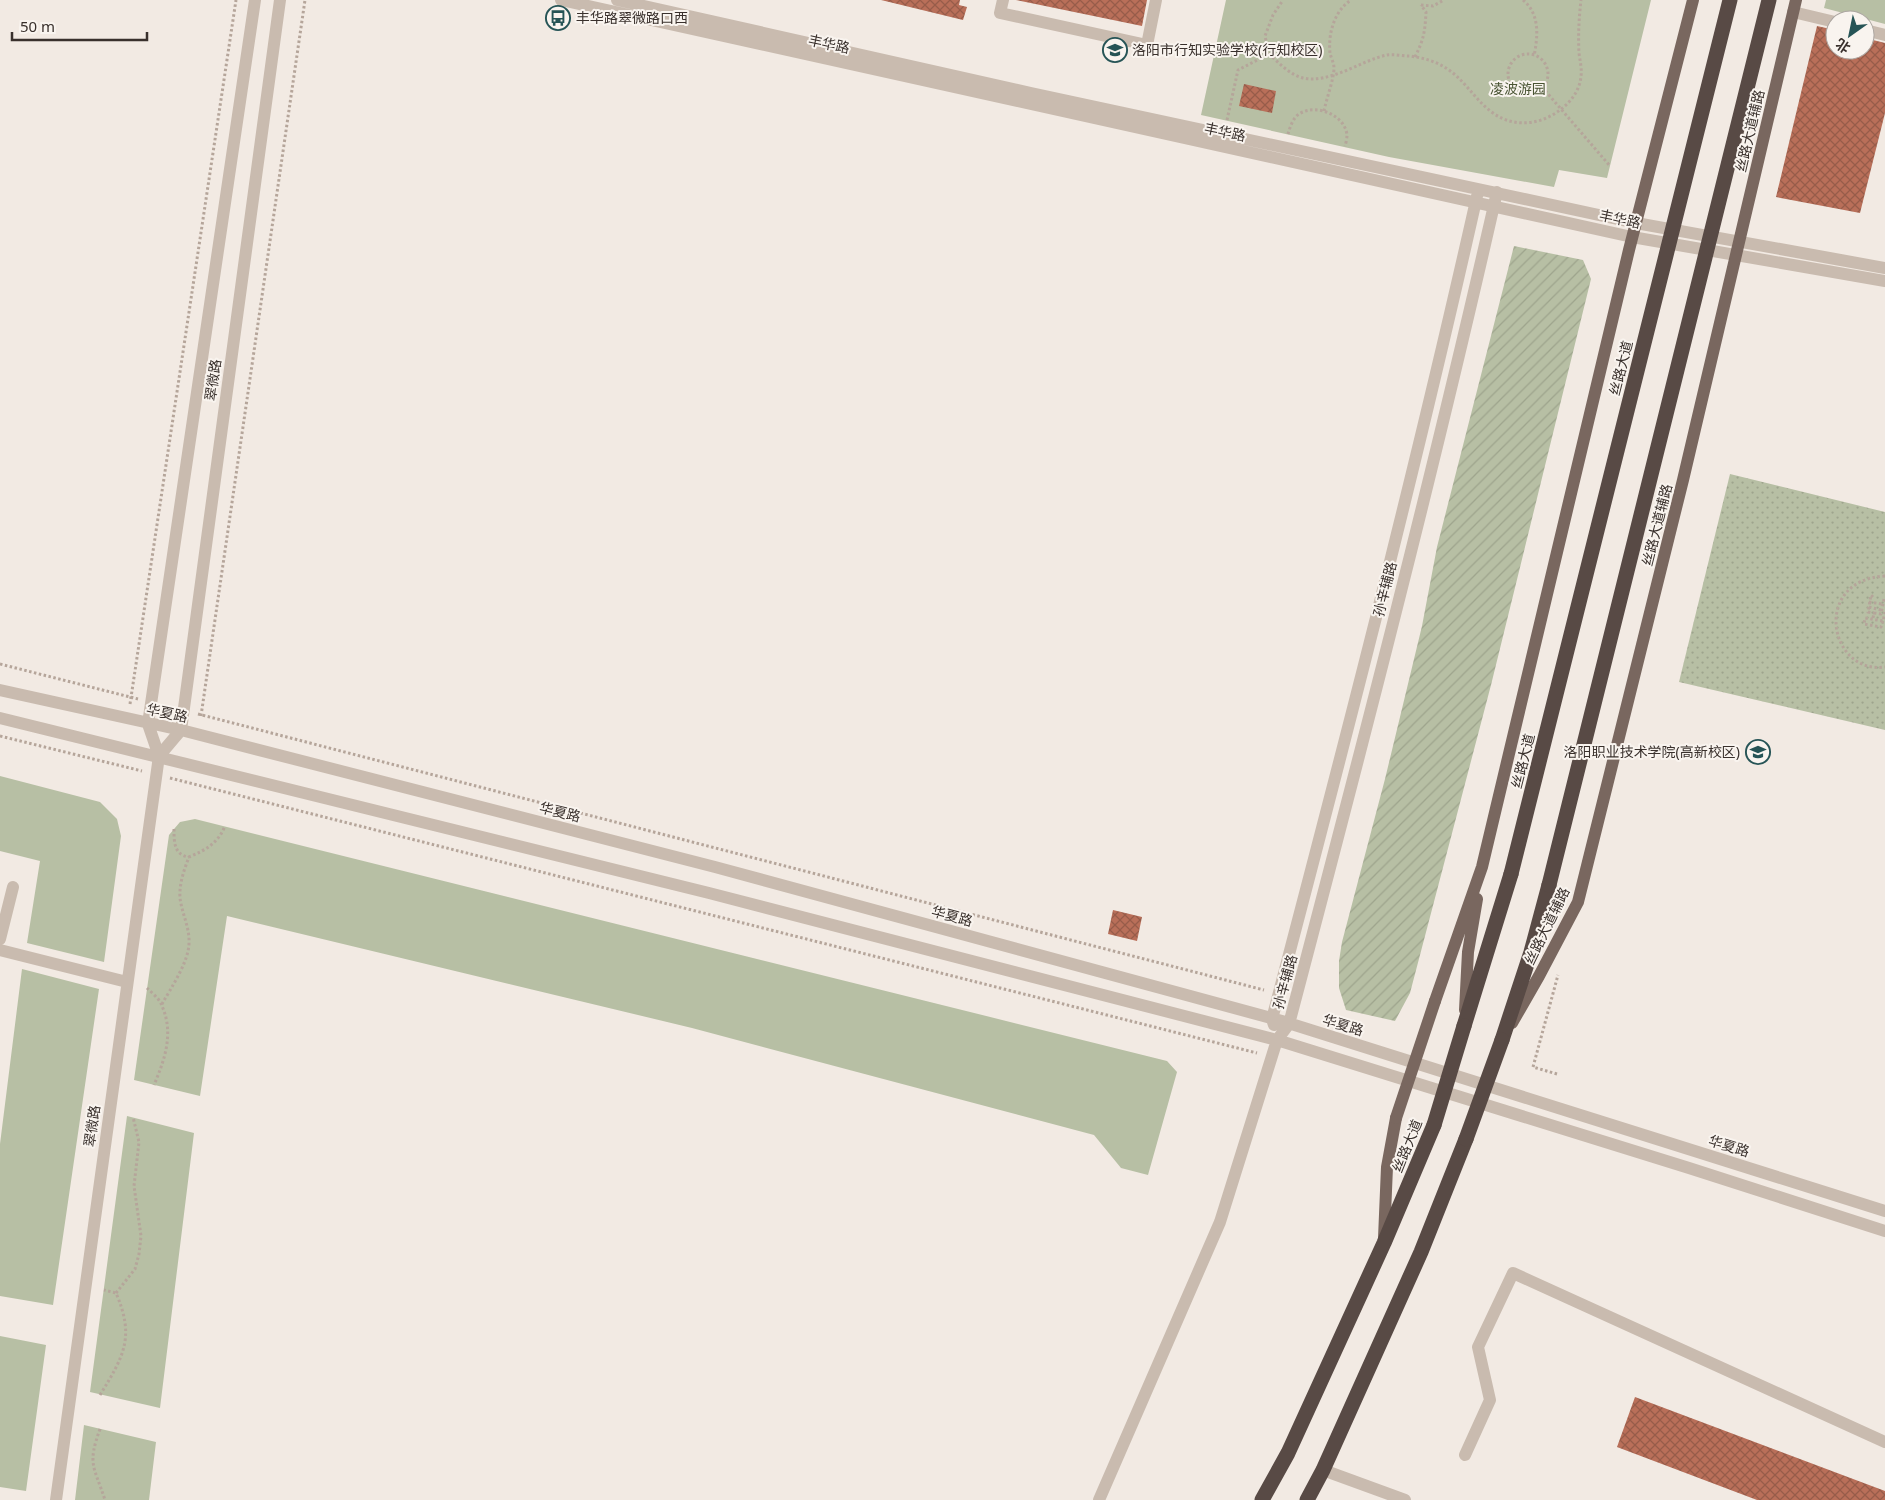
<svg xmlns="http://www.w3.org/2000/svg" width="1885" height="1500" font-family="'Noto Sans','Noto Sans SC',sans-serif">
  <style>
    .grass { fill: url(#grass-dots) }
    .park { fill: #b7bfa4 }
    .garden { fill: url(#garden-furrows) }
    .building { fill: url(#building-cross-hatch) }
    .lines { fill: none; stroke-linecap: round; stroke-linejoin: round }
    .path { stroke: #b5a59a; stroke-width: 3; stroke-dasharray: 2.5 2.5; stroke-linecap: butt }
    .minor { stroke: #c9bbaf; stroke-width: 12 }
    .major { stroke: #79675f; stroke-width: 12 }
    .highway { stroke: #584a45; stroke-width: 15 }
    .major-bridge { stroke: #79675f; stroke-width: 12 }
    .highway-bridge { stroke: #584a45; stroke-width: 15 }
    .labels { text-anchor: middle; stroke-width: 4; stroke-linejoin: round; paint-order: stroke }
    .poi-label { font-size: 14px; fill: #39302c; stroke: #f9f4ef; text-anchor: start }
    .street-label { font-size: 14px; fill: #39302c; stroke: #f9f4ef }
    .park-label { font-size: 14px; fill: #495433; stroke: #f9f4ef }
  </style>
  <defs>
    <pattern id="grass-dots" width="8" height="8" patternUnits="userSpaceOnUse" patternTransform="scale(1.25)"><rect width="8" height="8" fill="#b7bfa4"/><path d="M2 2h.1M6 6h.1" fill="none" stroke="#9ea48d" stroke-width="1.8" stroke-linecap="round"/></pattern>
    <pattern id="garden-furrows" width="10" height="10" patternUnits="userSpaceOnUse" patternTransform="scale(1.25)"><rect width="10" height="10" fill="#b7bfa4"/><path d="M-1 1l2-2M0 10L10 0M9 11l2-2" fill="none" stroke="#9ea48d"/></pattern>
    <pattern id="building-cross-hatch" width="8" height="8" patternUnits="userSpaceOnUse" patternTransform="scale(1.25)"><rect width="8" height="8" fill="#b96f59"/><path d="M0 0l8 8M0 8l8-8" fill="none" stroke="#975c4a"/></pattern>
  </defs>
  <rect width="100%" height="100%" fill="#f2eae3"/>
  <path class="grass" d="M 1730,474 L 1885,512 L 1885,730 L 1679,682 Z"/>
  <path class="park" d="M 1226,0 L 1651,0 L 1607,178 L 1559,170 L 1554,187 L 1389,157 L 1201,115 Z
    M 1826,0 L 1885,0 L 1885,24 L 1824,8 Z
    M 0,776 L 100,802 L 117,819 L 121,836 L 104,962 L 27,943 L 40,861 L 0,851 Z
    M 195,819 L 1167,1061 L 1177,1072 L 1148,1175 L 1121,1168 L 1094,1135 L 692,1028 L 227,916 L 200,1096 L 134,1080 L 169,835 L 180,822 Z
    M 22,969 L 99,989 L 53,1305 L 0,1296 L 0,1144 Z
    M 127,1116 L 194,1133 L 160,1408 L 90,1392 Z
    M 0,1336 L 46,1345 L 26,1491 L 0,1487 Z
    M 84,1425 L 156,1442 L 149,1500 L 75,1500 Z"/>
  <path class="garden" d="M 1514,246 L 1583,260 L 1591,279 L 1491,685 L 1410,993 L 1395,1021 L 1346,1010 L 1339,988 L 1339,961 L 1342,942 L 1385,779 L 1422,626 L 1437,547 Z"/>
  <path class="building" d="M 881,0 L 960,0 L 959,5 L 967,7 L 963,20 Z
    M 1016,0 L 1147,0 L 1142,26 Z
    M 1817,26 L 1835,30 L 1835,50 L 1865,50 L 1865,38 L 1885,43 L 1885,113 L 1860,213 L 1776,197 Z
    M 1244,84 L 1276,91 L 1272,113 L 1239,106 Z
    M 1113,910 L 1142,917 L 1137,941 L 1108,934 Z
    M 1635,1397 L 1885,1491 L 1885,1500 L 1757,1500 L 1617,1447 Z"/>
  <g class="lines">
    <path class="path" d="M 1523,0 C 1540,14 1538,36 1534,56
      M 1421,5 L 1433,6 L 1444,0
      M 1269,54 C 1279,63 1290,75 1303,78 C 1330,84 1362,60 1387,55 C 1394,54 1403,56 1410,56 C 1424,58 1438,62 1449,70 C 1466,82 1476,101 1493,113 C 1514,128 1540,125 1560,110 C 1571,102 1580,90 1581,76 C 1582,69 1580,61 1579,53 C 1578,35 1579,18 1581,0
      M1508 74a20 20 0 1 1 40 0a20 20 0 1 1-40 0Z
      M 1415,57 C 1424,39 1425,31 1426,12 L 1421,5
      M 1542,87 L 1610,166
      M 1324,111 C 1326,100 1334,79 1334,68 C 1334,63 1331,58 1330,53 C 1328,34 1334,11 1351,0
      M 1227,120 L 1238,70 L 1269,54 L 1265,36 L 1273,15 L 1283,0
      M 1288,134 C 1290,127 1293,118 1299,114 C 1316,103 1345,115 1347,135 C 1347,138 1346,143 1345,146
      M 1885,576 C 1811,580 1829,675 1885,667
      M 1873,597 L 1871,595 L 1868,612 L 1874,613
      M 1869,602 L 1882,604
      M 1869,607 L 1881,610
      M 1873,618 L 1874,613 L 1881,614 L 1884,599
      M 1883,621 L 1881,627 L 1864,624 L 1865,618 L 1883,621 L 1885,612
      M 0,664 L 138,699
      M 130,704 L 236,0
      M 198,714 L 1264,990
      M 201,716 L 305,0
      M 0,736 L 142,771
      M 170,778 L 1257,1053
      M 174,829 C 174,842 174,855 189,857
      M 147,988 C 152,993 160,999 162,1006 C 174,1033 165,1059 154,1085
      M 162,1004 C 171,988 188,963 189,944 C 190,928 182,914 180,898 C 179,884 184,870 189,857 C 206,850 218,843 225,826
      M 1557,1074 L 1533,1067 L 1558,975
      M 116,1293 L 135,1269 L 139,1254 L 141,1236 L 134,1186 L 139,1142 L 133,1117
      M 100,1395 C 124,1356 135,1337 116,1293 L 104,1290
      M 100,1429 C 87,1465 94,1466 105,1500"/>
    <path class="minor" d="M 561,0 L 1632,237 L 1885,281
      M 617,0 L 1031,93 L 1636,223 L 1885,268
      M 1003,0 L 1000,13 L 1147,45 L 1156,0
      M 1793,12 L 1835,22
      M 1865,30 L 1885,35
      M 0,690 L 181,730 L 715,867 L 1282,1021 L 1885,1211
      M 0,718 L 709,893 L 1277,1040 L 1689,1168 L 1885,1231
      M 159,756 L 181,730 L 280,0
      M 0,939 L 13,887
      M 0,950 L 127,982
      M 1274,1025 L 1272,1019 C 1344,746 1415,472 1477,196
      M 1465,1455 L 1490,1400 L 1478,1347 L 1513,1273 L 1885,1442
      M 1323,1470 L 1405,1500
      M 56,1500 L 159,756 L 148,724 L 255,0
      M 1099,1500 L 1220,1222 L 1277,1040 L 1289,1024 C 1362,747 1434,470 1497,192"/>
    <path class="major" d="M 1435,1001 L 1482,867 L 1629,250 L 1693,0
      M 1465,1010 L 1468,952 L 1477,899
      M 1512,1023 L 1539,976 L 1578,902 L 1683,480 L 1796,0
      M 1384,1238 L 1387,1167 L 1396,1118"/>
    <path class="highway" d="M 1464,1026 L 1511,874
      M 1502,1040 L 1531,952 L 1549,885
      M 1262,1500 L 1288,1453 L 1384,1243 L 1434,1125
      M 1307,1500 L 1323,1470 L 1421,1252 L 1466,1139"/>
    <path class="major-bridge" d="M 1396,1118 L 1435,1001"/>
    <path class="highway-bridge" d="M 1511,874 L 1730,0
      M 1549,885 L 1769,0
      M 1434,1125 L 1464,1026
      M 1466,1139 L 1502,1040"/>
  </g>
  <defs>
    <symbol id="bus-ring" viewBox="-11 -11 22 22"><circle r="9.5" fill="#f9f4ef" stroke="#265456" stroke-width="1.5"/><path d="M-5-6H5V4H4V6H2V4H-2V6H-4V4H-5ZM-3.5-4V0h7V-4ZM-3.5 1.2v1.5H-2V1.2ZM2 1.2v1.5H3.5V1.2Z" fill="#265456"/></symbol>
    <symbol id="school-ring" viewBox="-11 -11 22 22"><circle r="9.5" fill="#f9f4ef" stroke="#265456" stroke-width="1.5"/><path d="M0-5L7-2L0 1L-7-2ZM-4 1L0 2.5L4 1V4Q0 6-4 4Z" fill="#265456"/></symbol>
    <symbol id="university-ring" viewBox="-11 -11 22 22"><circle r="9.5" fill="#f9f4ef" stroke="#265456" stroke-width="1.5"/><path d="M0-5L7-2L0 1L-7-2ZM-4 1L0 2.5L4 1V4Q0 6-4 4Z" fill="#265456"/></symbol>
  </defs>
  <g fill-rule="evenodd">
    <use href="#bus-ring" x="544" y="4" width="28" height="28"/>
    <use href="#school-ring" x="1101" y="36" width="28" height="28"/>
    <use href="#university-ring" x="1744" y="738" width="28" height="28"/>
  </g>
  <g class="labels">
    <g class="poi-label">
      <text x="576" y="23">丰华路翠微路口西</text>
      <text x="1132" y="55">洛阳市行知实验学校(行知校区)</text>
      <text x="1740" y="757" text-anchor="end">洛阳职业技术学院(高新校区)</text>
    </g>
    <g class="street-label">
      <text transform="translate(829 44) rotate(12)" y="5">丰华路</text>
      <text transform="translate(1750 131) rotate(-77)" y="5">丝路大道辅路</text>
      <text transform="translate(1225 132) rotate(12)" y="5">丰华路</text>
      <text transform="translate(1620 219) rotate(12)" y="5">丰华路</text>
      <text transform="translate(1621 368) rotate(-76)" y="5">丝路大道</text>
      <text transform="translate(213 380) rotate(-82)" y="5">翠微路</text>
      <text transform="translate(1657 525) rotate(-76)" y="5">丝路大道辅路</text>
      <text transform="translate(1385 589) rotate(-76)" y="5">孙辛辅路</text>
      <text transform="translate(167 713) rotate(12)" y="5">华夏路</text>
      <text transform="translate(1523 761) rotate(-76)" y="5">丝路大道</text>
      <text transform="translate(560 812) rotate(14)" y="5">华夏路</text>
      <text transform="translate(952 916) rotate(15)" y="5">华夏路</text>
      <text transform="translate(1547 926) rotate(-64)" y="5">丝路大道辅路</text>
      <text transform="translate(1285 982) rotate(-75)" y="5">孙辛辅路</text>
      <text transform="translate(1343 1025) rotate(17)" y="5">华夏路</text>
      <text transform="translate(92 1126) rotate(-82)" y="5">翠微路</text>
      <text transform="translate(1407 1146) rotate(-68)" y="5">丝路大道</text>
      <text transform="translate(1729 1146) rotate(17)" y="5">华夏路</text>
    </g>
    <g class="park-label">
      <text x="1518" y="94">凌波游园</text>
    </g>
  </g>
  <g transform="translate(1850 35) rotate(213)"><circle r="24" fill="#f9f4ef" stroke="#aca6a1"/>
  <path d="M0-4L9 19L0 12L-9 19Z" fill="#265456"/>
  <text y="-8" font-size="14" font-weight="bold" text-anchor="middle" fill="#39302c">北</text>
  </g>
  <path d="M12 32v8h135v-8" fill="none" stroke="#39302c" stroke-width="2.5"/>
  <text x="20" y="32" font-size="15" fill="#39302c" stroke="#f9f4ef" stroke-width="4" paint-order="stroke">50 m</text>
</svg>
